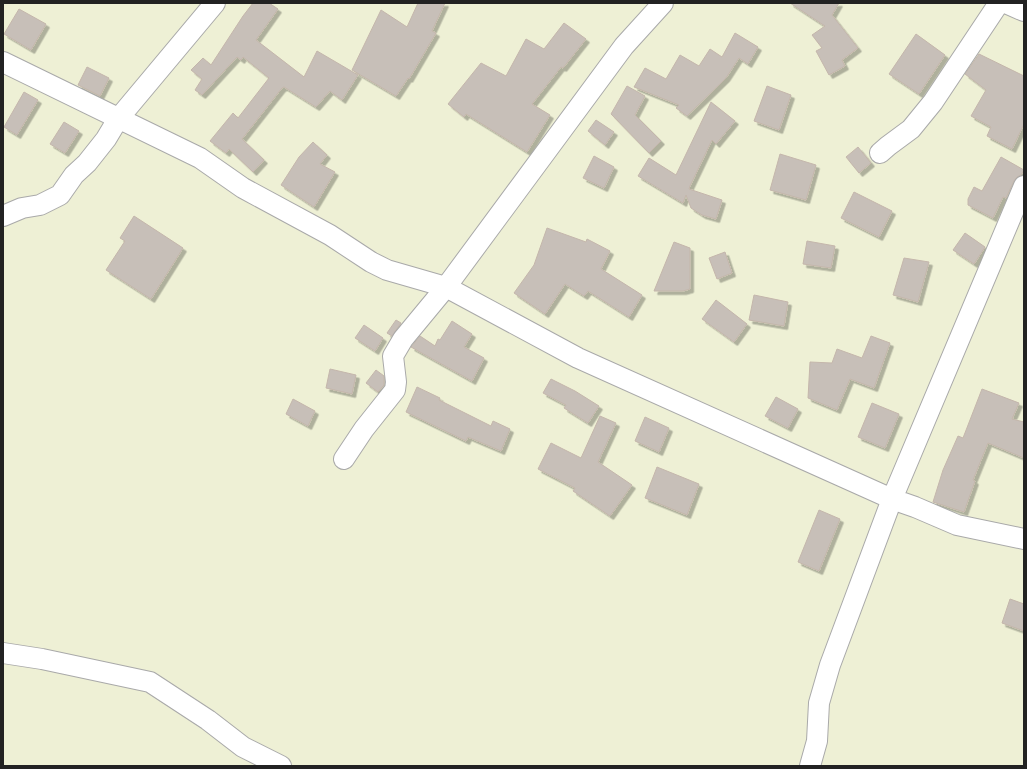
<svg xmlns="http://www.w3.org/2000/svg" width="1027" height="769" font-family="'PT Sans',sans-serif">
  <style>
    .farmland { fill: #eef0d5 }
    .building { fill: #c7bfb8; stroke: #c4b6ab; filter: url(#shadow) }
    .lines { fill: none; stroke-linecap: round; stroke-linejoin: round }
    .minor-casing { stroke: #a9a9a9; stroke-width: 22 }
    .tertiary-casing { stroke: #a9a9a9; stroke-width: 24 }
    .minor { stroke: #fff; stroke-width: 20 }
    .tertiary { stroke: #fff; stroke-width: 22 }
  </style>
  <defs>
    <filter id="shadow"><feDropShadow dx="3.5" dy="3.5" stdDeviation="0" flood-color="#0004"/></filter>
  </defs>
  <rect width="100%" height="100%" fill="#f2efe9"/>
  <path class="farmland" d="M 3,3 L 1024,3 L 1024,766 L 3,766 Z"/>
  <path class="building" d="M 253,3 L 269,3 L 278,9 L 256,40 L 304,77 L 317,51 L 358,75 L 342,100 L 330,91 L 316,107 L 284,87 L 282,88 L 242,139 L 264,160 L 253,172 L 229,149 L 226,153 L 210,141 L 233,113 L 238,118 L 269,78 L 243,57 L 241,60 L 237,57 L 202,95 L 195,90 L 202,79 L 191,70 L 203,58 L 211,65 L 243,16 Z
    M 418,3 L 445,3 L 432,31 L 436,33 L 409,79 L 408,78 L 396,96 L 352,70 L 381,10 L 407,27 Z
    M 790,3 L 839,3 L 832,15 L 858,48 L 842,60 L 845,66 L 829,75 L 816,51 L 822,48 L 812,35 L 825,26 Z
    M 19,9 L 46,24 L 31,50 L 4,34 Z
    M 564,23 L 586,39 L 563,68 L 561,67 L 532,104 L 550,115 L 527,152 L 466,114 L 464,117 L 448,104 L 481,63 L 506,76 L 526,39 L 544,49 Z
    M 735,33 L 758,47 L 748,64 L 739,58 L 726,78 L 687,116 L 676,108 L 679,105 L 634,87 L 645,68 L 666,79 L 680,55 L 699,66 L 710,49 L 722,57 Z
    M 916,34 L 945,55 L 919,94 L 889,74 Z
    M 979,54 L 1024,76 L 1024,124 L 1012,149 L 987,136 L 991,127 L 971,116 L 986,90 L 965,74 Z
    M 87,67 L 109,78 L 100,96 L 78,85 Z
    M 627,86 L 645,96 L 635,115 L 661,141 L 649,153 L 611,114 Z
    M 767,86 L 791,95 L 779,130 L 754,121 Z
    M 24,92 L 38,100 L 17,135 L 4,127 Z
    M 711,102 L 735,121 L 716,144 L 712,140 L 690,186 L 689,189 L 722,200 L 716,219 L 702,215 L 691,208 L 686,195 L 683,203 L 638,176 L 649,158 L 676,175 Z
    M 596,120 L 614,132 L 605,145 L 588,131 Z
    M 64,122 L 79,131 L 65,153 L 50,144 Z
    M 313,142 L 327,155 L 320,164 L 335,172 L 314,207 L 281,185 L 299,157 Z
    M 858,147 L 871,163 L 859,173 L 846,157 Z
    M 780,154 L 816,165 L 806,200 L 770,190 Z
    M 594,156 L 614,167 L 604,188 L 583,178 Z
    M 1001,157 L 1024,170 L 1021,175 L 1017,177 L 1014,181 L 1006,198 L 1003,197 L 993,218 L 968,205 L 968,199 L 974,187 L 982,191 Z
    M 854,192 L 892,211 L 879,237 L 841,218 Z
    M 134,216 L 183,248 L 151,299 L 106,270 L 125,241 L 120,238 Z
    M 547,228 L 586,242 L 587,239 L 610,251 L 601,269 L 642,295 L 629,317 L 588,291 L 584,296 L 565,284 L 545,314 L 514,293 L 534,265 Z
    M 965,233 L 985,247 L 974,264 L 953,250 Z
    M 807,241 L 835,246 L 831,268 L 803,264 Z
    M 674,242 L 690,248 L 690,289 L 683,291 L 654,291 Z
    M 725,252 L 732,273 L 717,279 L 709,258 Z
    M 904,258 L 929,262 L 918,302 L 893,295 Z
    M 754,295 L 788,302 L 784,326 L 749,320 Z
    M 716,300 L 747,324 L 734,342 L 702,319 Z
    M 396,320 L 401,323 L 392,336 L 387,333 Z
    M 452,321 L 472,334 L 464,347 L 484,358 L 472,381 L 411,347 L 420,336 L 435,346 L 438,339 L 440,340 Z
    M 364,325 L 383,338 L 375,351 L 355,338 Z
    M 871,336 L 890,343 L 874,388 L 850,379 L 837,410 L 808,398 L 810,362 L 832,363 L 837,349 L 862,358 Z
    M 330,369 L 356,375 L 352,394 L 326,388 Z
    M 376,370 L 384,376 L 384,385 L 378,392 L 366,383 Z
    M 551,379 L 575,391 L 599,406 L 588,423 L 564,408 L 566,405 L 543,393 Z
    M 417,387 L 440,398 L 439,400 L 491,426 L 493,421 L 510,429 L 501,451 L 468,437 L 466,441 L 406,412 Z
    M 982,389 L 1019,403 L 1012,419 L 1024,422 L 1024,458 L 988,443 L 973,480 L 975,481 L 964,512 L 933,502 L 943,470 L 958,436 L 963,438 Z
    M 776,397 L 798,409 L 788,428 L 765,416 Z
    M 293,399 L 315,411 L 308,426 L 286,414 Z
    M 872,403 L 899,414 L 885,448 L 858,437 Z
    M 600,416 L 616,423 L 598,462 L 632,485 L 610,516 L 573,491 L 575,488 L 538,469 L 551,443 L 581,458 Z
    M 645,417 L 669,428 L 659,452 L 635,441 Z
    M 657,467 L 699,484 L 687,515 L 645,498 Z
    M 819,510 L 840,519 L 819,571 L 798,562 Z
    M 1010,599 L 1024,604 L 1024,631 L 1002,623 Z"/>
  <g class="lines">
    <defs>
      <path id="minor" d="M 3,62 L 200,158 L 243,188 L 330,235 L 371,262 L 387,270 L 446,287 L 578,358 L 892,499 L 1024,186
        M 880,153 L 888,146 L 911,129 L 933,102 L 999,3
        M 3,216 L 22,208 L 40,205 L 60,195 L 74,175 L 87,163 L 106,139 L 118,119 L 215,3
        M 344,459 L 364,429 L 395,390 L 396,382 L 393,356 L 403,339 L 446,287 L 624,46 L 663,3
        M 3,653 L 42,659 L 150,682 L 208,720 L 243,747 L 281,766
        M 810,766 L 817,741 L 819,703 L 830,665 L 892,499 L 915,507 L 957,525 L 1024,539"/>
      <path id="tertiary" d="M 1008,3 L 1024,10"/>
    </defs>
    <use href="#minor" class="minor-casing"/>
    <use href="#tertiary" class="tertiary-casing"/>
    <use href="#minor" class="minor"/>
    <use href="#tertiary" class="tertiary"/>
  </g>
  <rect width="1027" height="769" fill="none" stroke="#222222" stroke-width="8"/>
</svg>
